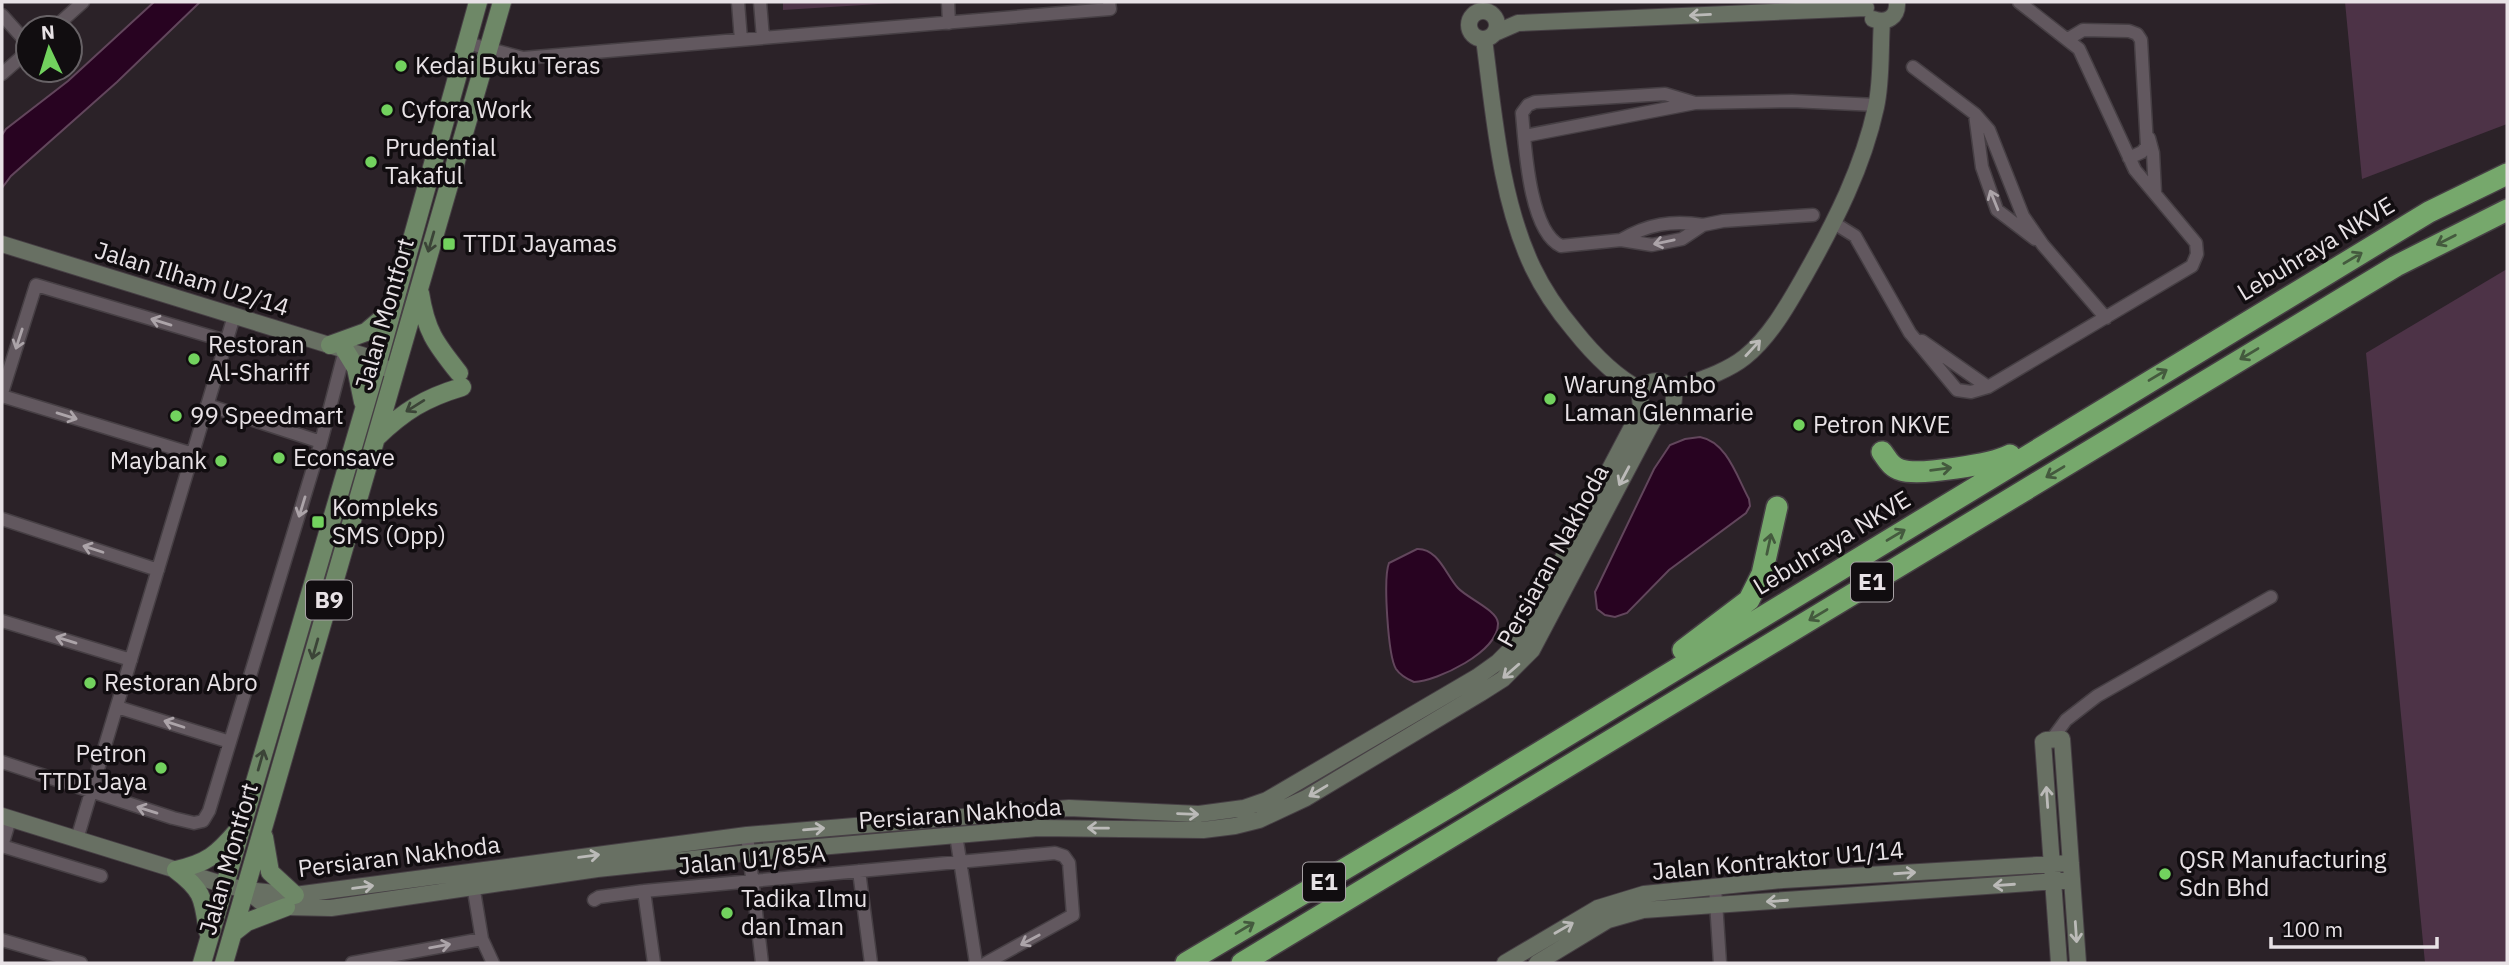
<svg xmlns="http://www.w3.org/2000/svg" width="2509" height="965" font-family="'IBM Plex Sans',sans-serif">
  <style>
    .green { fill: #4d3347 }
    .water { fill: #280321; stroke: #62465c; stroke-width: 2 }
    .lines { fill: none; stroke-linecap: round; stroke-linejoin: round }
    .street-casing { stroke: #463f44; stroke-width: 15 }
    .secondary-casing { stroke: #463f44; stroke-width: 18 }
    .primary-casing { stroke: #463f44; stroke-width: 20 }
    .highway-casing { stroke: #463f44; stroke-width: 24 }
    .street { stroke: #62585f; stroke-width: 12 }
    .secondary { stroke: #687063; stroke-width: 16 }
    .primary { stroke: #6e8867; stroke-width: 18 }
    .highway { stroke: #76a86c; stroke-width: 21 }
    .oneway { stroke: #bbbab8 }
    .oneway2 { stroke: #aca4a9 }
    .oneway3 { stroke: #445a3e }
    .oneway4 { stroke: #3b4437 }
    .poi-dot { fill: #72d25e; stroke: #110d10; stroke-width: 2.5 }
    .labels { text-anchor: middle; stroke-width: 7; stroke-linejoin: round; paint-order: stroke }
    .shield { fill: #110d10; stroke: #a8a2a6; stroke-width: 2 }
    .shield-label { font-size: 23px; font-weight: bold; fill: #e8e2e6 }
    .poi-label { font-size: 24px; fill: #e8e2e6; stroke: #110d10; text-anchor: start }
    .street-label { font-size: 24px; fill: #e8e2e6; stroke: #110d10 }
  </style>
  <rect width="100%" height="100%" fill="#2b2228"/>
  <path class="green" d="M 783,2 L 895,2 L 895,3 L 783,10 Z
    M 2345,2 L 2507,2 L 2507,124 L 2362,179 Z
    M 2507,269 L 2507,963 L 2425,963 L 2366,353 Z"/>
  <path class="water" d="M 154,2 L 200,2 L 117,82 L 11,176 L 2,188 L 2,135 L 6,129 L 68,81 Z
    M 1700,437 C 1727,442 1737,477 1749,499 L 1750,506 L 1746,513 L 1669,570 L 1627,613 L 1615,617 L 1605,615 L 1597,609 L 1595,592 L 1654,469 L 1670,445 L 1685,439 Z
    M 1417,549 C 1438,548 1446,575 1458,588 C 1467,598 1497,610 1498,623 C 1499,652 1437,681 1414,682 C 1407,679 1400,675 1396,669 C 1388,656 1383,578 1389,563 Z"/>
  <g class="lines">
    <defs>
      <path id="street" d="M 738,2 L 741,40
        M 760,2 L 763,38
        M 948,2 L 949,23
        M 2,15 L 28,44
        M 54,28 L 83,2
        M 2068,39 L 2083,30 L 2129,31 L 2137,34 L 2141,40 L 2147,146 L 2142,152 L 2129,158
        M 467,43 L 523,58 L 1110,9 L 1109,2
        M 1913,67 L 1975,114 L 1989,130 L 2023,216 L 2043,245 L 2106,318
        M 2,74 L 28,51
        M 1695,103 L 1665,94 L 1535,102 L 1528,105 L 1522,113 C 1525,146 1529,231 1561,246 L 1621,240 L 1652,245 L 1682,239 L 1703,225 L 1723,221 L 1813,215
        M 1975,114 L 1982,167 L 1997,210 L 2035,239
        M 1524,136 L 1695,103 L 1792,101 L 1877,105
        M 2149,138 L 2153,153 L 2155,193
        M 1834,223 L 1855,236 L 1910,333 L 1957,390 L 1971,392 L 1988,387 L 2192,266 L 2197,254 L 2196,243 L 2135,170 L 2079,49 L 2019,2
        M 1621,240 C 1648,224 1672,220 1703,225
        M 1922,341 L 1988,387
        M 2,393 L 36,285 L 226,341
        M 2,396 L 193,454
        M 207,405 L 321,442
        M 2,519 L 158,570
        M 2,621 L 131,660
        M 117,707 L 230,742
        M 2052,739 L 2066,720 L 2097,696 L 2271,597
        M 2,762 L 173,818 L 194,823 L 203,821 L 209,811 L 321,442 L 345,350
        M 747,835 L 762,963
        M 956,835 L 976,963
        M 77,839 L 234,316
        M 2,846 L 101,876
        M 2,846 L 10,819
        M 859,871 L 871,963
        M 472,879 L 482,939 L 493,963
        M 1715,887 L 1720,963
        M 644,891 L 654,963
        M 594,900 L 599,897 L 644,891 L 1055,853 L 1064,856 L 1069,863 L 1073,915 L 986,963
        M 2,940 L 81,963
        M 352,963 L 482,939"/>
      <path id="secondary" d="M1469 25a14 14 0 1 1 28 0a14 14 0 1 1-28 0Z
        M 1873,19 C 1887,24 1898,17 1897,2
        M 1495,33 L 1518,23 L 1866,8
        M 1484,39 C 1494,114 1500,199 1533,268 C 1544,291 1558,311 1574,330 C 1593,354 1614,376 1641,390
        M 2,244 L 368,357 L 377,365 L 388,369
        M1640 398a17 17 0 1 1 34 0a17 17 0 1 1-34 0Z
        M 1672,390 C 1696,381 1725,373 1745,357 C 1771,336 1789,303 1805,275 C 1835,222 1863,167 1876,107 C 1882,80 1880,49 1882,21
        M 2,816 L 225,885 L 246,890 L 295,895 L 747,835 L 1069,808 L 1199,814 L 1244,808 L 1267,800 L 1477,677 L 1498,662 L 1519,641 L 1642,408
        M 246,890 L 261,902 L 286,907 L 331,908 L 597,869 L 749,853 L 1038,828 L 1203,830 L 1235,826 L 1259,820 L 1306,798 L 1481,693 L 1503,679 L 1532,650 L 1656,415
        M 1505,963 L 1598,908 L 1644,894 L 1783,880 L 2071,863
        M 1537,963 L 1608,920 L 1643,910 L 2072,880
        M 2059,963 L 2043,742 L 2046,740 L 2062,739 L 2078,963"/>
      <path id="primary" d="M 420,293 C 426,331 435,343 459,373
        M 330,345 L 366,332 L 392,310
        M 345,350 L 356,368 L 363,402
        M 376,438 C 404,411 425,398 462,387
        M 264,837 L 270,872 L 295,895
        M 176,870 C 207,863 217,855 238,830
        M 176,870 C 204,891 203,899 208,932
        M 233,933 L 247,922 L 286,907
        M 202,963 L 377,365 L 478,2
        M 224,963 L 502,2"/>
      <path id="highway" d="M 1882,452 C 1888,460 1891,467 1901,470 C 1919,476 1993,464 2010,455
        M 1683,650 L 1749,600 L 1762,574 L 1777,507
        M 1186,963 L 1461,800 L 2429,212 L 2507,174
        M 1242,963 L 2343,298 L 2396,266 L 2507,210"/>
    </defs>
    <use href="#street" class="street-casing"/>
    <use href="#secondary" class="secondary-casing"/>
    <use href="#primary" class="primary-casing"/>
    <use href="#highway" class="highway-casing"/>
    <use href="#street" class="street"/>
    <use href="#secondary" class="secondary"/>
    <use href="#primary" class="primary"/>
    <use href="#highway" class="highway"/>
  </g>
  <defs><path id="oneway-shaft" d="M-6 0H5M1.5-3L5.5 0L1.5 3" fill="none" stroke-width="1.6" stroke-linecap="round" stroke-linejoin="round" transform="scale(1.75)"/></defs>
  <g class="oneway">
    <use href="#oneway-shaft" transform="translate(1700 15) rotate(177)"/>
    <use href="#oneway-shaft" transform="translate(1753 348) rotate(-47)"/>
    <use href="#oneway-shaft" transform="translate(1624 476) rotate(118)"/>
    <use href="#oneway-shaft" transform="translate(1511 671) rotate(139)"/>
    <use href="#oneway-shaft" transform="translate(1318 791) rotate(149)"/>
    <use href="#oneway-shaft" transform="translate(2047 797) rotate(-94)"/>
    <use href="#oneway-shaft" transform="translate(1188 814) rotate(2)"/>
    <use href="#oneway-shaft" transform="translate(1098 828) rotate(-179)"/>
    <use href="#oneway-shaft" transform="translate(814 829) rotate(-5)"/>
    <use href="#oneway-shaft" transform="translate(589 856) rotate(-8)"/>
    <use href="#oneway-shaft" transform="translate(1905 873) rotate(-4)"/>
    <use href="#oneway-shaft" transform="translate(2004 885) rotate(176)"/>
    <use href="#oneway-shaft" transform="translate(363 887) rotate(-8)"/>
    <use href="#oneway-shaft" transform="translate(1777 901) rotate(176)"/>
    <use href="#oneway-shaft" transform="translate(1564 928) rotate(-30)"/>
    <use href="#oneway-shaft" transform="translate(2076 932) rotate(86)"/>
  </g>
  <g class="oneway2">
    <use href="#oneway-shaft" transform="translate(1994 200) rotate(-112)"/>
    <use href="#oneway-shaft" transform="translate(1664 242) rotate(168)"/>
    <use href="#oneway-shaft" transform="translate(161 322) rotate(-163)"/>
    <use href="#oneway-shaft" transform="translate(19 339) rotate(108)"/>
    <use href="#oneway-shaft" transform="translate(67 416) rotate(17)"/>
    <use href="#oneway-shaft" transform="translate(302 507) rotate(107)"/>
    <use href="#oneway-shaft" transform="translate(93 549) rotate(-162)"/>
    <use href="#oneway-shaft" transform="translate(66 640) rotate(-163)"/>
    <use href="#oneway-shaft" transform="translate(174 724) rotate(-162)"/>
    <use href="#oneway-shaft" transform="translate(147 810) rotate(-163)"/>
    <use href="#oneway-shaft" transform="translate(1030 940) rotate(152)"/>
    <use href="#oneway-shaft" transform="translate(440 946) rotate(-10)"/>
  </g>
  <g class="oneway3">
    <use href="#oneway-shaft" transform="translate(2446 240) rotate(153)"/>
    <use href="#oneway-shaft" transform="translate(2353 258) rotate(-31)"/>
    <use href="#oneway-shaft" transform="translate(2249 354) rotate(149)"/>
    <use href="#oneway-shaft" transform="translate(2158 375) rotate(-31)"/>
    <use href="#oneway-shaft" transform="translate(1941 469) rotate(-7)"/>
    <use href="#oneway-shaft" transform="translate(2055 472) rotate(149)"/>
    <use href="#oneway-shaft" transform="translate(1896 535) rotate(-31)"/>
    <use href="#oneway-shaft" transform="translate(1769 544) rotate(-78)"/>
    <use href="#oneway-shaft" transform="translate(1818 615) rotate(149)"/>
    <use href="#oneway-shaft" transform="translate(1245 928) rotate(-31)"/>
  </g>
  <g class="oneway4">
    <use href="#oneway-shaft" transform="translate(431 242) rotate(106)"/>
    <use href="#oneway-shaft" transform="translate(415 406) rotate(148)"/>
    <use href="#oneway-shaft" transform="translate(315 649) rotate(106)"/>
    <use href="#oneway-shaft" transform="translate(261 760) rotate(-74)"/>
  </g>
  <g class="poi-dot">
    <circle cx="401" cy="66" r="7"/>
    <circle cx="387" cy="110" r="7"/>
    <circle cx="371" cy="162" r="7"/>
    <rect x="442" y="237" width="14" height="14" rx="3.5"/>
    <circle cx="194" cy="359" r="7"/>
    <circle cx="1550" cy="399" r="7"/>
    <circle cx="176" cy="416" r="7"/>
    <circle cx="1799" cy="425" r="7"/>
    <circle cx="279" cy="458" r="7"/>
    <circle cx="221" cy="461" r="7"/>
    <rect x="311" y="515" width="14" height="14" rx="3.5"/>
    <circle cx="90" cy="683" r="7"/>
    <circle cx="161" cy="768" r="7"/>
    <circle cx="2165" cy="874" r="7"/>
    <circle cx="727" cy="913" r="7"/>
  </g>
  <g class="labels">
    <g class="shield">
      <rect x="1851" y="562.5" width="42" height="39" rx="5"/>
      <rect x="306" y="580.5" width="46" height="39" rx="5"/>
      <rect x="1303" y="862.5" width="42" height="39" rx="5"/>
    </g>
    <g class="shield-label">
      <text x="1872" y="590">E1</text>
      <text x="329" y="608">B9</text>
      <text x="1324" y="890">E1</text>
    </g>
    <g class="poi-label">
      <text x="415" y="74">Kedai Buku Teras</text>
      <text x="401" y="118">Cyfora Work</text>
      <text x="385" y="156">Prudential<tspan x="385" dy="28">Takaful</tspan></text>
      <text x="463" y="252">TTDI Jayamas</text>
      <text x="208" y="353">Restoran<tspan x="208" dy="28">Al-Shariff</tspan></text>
      <text x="1564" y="393">Warung Ambo<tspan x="1564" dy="28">Laman Glenmarie</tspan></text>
      <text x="190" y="424">99 Speedmart</text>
      <text x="1813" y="433">Petron NKVE</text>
      <text x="293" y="466">Econsave</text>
      <text x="207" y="469" text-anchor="end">Maybank</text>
      <text x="332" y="516">Kompleks<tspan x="332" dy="28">SMS (Opp)</tspan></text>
      <text x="104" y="691">Restoran Abro</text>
      <text x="147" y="762" text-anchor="end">Petron<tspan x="147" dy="28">TTDI Jaya</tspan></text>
      <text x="2179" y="868">QSR Manufacturing<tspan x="2179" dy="28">Sdn Bhd</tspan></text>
      <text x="741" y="907">Tadika Ilmu<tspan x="741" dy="28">dan Iman</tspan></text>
    </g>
    <g class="street-label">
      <text transform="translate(2316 249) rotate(-31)" y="8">Lebuhraya NKVE</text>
      <text transform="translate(192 279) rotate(17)" y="8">Jalan Ilham U2/14</text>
      <text transform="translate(385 314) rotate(-74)" y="8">Jalan Montfort</text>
      <text transform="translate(1832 543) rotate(-31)" y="8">Lebuhraya NKVE</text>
      <text transform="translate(1553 556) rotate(-61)" y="8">Persiaran Nakhoda</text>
      <text transform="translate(960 814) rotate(-4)" y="8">Persiaran Nakhoda</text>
      <text transform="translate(399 857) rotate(-7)" y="8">Persiaran Nakhoda</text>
      <text transform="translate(229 859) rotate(-74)" y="8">Jalan Montfort</text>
      <text transform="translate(752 860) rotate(-5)" y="8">Jalan U1/85A</text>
      <text transform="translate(1778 861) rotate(-5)" y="8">Jalan Kontraktor U1/14</text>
    </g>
  </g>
  <rect width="2509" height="965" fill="none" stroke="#e8e2e6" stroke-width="7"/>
  <g transform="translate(49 49) rotate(356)"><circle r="33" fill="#110d10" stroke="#676266" stroke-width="2"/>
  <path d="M0-5L12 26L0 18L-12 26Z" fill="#72d25e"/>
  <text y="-10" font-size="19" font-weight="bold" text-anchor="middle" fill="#e8e2e6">N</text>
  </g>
  <path d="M2271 937v10h166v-10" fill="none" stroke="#e8e2e6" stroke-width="3.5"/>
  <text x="2282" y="937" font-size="21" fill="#e8e2e6" stroke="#110d10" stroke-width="5" paint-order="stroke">100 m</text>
</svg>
